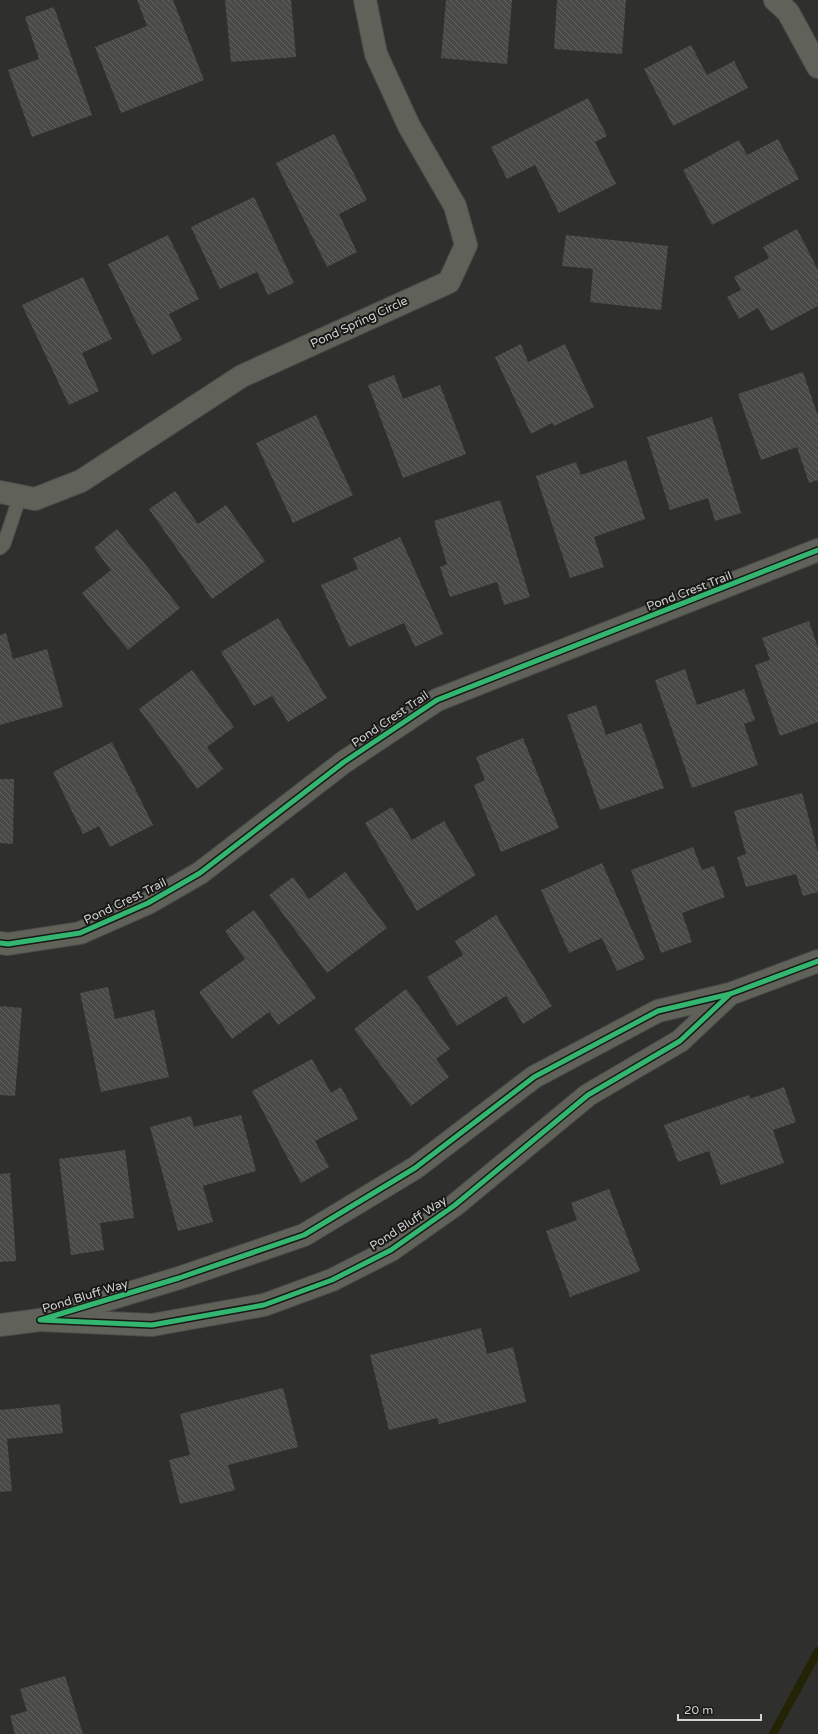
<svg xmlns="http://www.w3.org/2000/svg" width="818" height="1734" font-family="'Varela Round',sans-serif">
<defs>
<pattern id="building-back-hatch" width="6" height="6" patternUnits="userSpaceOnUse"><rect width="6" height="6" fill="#494947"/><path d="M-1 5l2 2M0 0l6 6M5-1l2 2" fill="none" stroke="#626260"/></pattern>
</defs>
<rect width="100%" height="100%" fill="#2f302d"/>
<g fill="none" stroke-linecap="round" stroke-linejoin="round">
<path stroke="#232406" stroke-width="8" d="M 773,1734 L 818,1651"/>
</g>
<g fill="url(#building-back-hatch)">
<path d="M 137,0 L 173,0 L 204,80 L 121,113 L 95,47 L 147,26 Z"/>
<path d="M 225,0 L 291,0 L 296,57 L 231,62 Z"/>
<path d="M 446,0 L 512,0 L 507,64 L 441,58 Z"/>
<path d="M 557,0 L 626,0 L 622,54 L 554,49 Z"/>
<path d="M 54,7 L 92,115 L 32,137 L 8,70 L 39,59 L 25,17 Z"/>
<path d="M 691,45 L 707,75 L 734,61 L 748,88 L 673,126 L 644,69 Z"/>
<path d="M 588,98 L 607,136 L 595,142 L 616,184 L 559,213 L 535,165 L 507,179 L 491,147 Z"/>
<path d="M 334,134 L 367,200 L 339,214 L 357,252 L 327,267 L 276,163 Z"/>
<path d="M 778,139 L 799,179 L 712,225 L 683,170 L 739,140 L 747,155 Z"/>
<path d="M 254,197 L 294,283 L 268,295 L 257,272 L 220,289 L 191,227 Z"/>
<path d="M 797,229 L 818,270 L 818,306 L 771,331 L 758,308 L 739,319 L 727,297 L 741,290 L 734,277 L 769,258 L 763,247 Z"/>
<path d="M 168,235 L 199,299 L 169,314 L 182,340 L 152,355 L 108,264 Z"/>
<path d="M 566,235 L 668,246 L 661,310 L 590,302 L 593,269 L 562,266 Z"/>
<path d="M 83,277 L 112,339 L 82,353 L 99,391 L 69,405 L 22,305 Z"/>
<path d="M 521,344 L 528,362 L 565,344 L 594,407 L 554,426 L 552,423 L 531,434 L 495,357 Z"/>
<path d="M 803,372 L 818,416 L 818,480 L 809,483 L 797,447 L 761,460 L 738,394 Z"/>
<path d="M 394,375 L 403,399 L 440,385 L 466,454 L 403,478 L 368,385 Z"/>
<path d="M 316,415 L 353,495 L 293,523 L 256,443 Z"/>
<path d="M 712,417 L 741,513 L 715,521 L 708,498 L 670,510 L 647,437 Z"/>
<path d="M 626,460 L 645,519 L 594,537 L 604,567 L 570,578 L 536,476 L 576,462 L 581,475 Z"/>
<path d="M 175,491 L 198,524 L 226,505 L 265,561 L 212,599 L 149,509 Z"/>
<path d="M 500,500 L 530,597 L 504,605 L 497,582 L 450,597 L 440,567 L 447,564 L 434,521 Z"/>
<path d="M 117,529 L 180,608 L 128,650 L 82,593 L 111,570 L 94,548 Z"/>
<path d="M 400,537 L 443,634 L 415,647 L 404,623 L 349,647 L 321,585 L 358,569 L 353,558 Z"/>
<path d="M 278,618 L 327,698 L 288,722 L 272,696 L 254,706 L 221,652 Z"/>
<path d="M 809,621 L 818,648 L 818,722 L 780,736 L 755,665 L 770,660 L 762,638 Z"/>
<path d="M 6,633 L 13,659 L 47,649 L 63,707 L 0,725 L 0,635 Z"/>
<path d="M 685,669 L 697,705 L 744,689 L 755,720 L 744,724 L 758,765 L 692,788 L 655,680 Z"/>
<path d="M 192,670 L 234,727 L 207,747 L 223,769 L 197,789 L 139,709 Z"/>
<path d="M 596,705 L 606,735 L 641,723 L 664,788 L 600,810 L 567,715 Z"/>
<path d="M 523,738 L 559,828 L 501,852 L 474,785 L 485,780 L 476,757 Z"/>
<path d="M 112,742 L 153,825 L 110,847 L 99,826 L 83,834 L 53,772 Z"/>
<path d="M 0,779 L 14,779 L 13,844 L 0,843 Z"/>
<path d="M 802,793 L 818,852 L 818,892 L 803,896 L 796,874 L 746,887 L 737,857 L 746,854 L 734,811 Z"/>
<path d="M 392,807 L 412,840 L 444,821 L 476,875 L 417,911 L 365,823 Z"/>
<path d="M 693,847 L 702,870 L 714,866 L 725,897 L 682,913 L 692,942 L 661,953 L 631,870 Z"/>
<path d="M 602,863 L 645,959 L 617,971 L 602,938 L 569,953 L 541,890 Z"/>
<path d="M 345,872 L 387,928 L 327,973 L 269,895 L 293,877 L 309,899 Z"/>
<path d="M 254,910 L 316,998 L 278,1025 L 269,1012 L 232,1039 L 199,992 L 245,959 L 225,931 Z"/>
<path d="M 496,915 L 552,1006 L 523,1024 L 506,996 L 457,1026 L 427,977 L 463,955 L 455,941 Z"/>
<path d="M 108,987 L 115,1019 L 154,1010 L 169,1077 L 101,1092 L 80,993 Z"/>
<path d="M 406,989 L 450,1049 L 436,1059 L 449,1077 L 411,1106 L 354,1029 Z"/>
<path d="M 0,1006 L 22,1008 L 15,1096 L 0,1095 Z"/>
<path d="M 312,1059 L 331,1093 L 341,1087 L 358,1119 L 315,1141 L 329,1167 L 301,1183 L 252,1091 Z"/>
<path d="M 784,1087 L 796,1122 L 773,1130 L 784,1163 L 721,1185 L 709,1151 L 678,1162 L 664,1125 L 749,1095 L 750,1099 Z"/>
<path d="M 241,1115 L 256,1171 L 203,1186 L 213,1222 L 178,1231 L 150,1127 L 191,1116 L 194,1127 Z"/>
<path d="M 125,1150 L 134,1218 L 100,1223 L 104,1250 L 71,1255 L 59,1159 Z"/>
<path d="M 10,1173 L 16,1261 L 0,1262 L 0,1174 Z"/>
<path d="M 609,1189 L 640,1271 L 570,1297 L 546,1231 L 577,1220 L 571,1203 Z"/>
<path d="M 481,1328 L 487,1354 L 513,1347 L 526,1402 L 439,1424 L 437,1418 L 389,1430 L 370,1355 Z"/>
<path d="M 283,1388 L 298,1447 L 228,1465 L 235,1490 L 180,1504 L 169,1460 L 190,1455 L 180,1414 Z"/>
<path d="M 60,1404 L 63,1433 L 7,1439 L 12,1491 L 0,1492 L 0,1410 Z"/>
<path d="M 65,1676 L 83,1734 L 15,1734 L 10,1716 L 27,1711 L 20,1689 Z"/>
</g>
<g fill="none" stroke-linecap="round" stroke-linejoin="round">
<g stroke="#4c4c4b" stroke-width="15">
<path id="lane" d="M 0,548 L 4,544 L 20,496"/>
</g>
<g stroke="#4c4c4b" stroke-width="24">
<g id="street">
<path d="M 775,0 L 788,12 L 818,67"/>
<path d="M 0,492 L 35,499 L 81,481 L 242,376 L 449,282 L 466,245 L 455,206 L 409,126 L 376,54 L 365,0"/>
<path d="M 0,943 L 8,944 L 80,933 L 148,903 L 200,873 L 344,762 L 437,700 L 818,550"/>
<path d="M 730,994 L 680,1041 L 588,1095 L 455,1205 L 391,1250 L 332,1280 L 264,1305 L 152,1325 L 40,1320 L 179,1278 L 304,1235 L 415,1168 L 534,1077 L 658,1011 L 730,994 L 818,961"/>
<path d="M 0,1325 L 40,1320"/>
</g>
</g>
<use href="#lane" stroke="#606159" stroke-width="13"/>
<use href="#street" stroke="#606159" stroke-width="22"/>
<g stroke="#181917" stroke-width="8">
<g id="cycleway">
<path d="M 0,943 L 8,944 L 80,933 L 148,903 L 200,873 L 344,762 L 437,700 L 818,550"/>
<path d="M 730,994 L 680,1041 L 588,1095 L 455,1205 L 391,1250 L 332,1280 L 264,1305 L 152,1325 L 40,1320 L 179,1278 L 304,1235 L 415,1168 L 534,1077 L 658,1011 L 730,994 L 818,961"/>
</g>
</g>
<use href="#cycleway" stroke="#33b770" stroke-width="5"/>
</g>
<g text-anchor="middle" stroke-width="4" stroke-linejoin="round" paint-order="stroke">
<g font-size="12" fill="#d2d2d0" stroke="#181917">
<text transform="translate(359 322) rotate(-25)" y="4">Pond Spring Circle</text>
<text transform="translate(689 591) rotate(-21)" y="4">Pond Crest Trail</text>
<text transform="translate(390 719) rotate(-34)" y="4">Pond Crest Trail</text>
<text transform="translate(125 901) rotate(-26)" y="4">Pond Crest Trail</text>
<text transform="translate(408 1223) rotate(-33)" y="4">Pond Bluff Way</text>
<text transform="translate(85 1296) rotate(-17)" y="4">Pond Bluff Way</text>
</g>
</g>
<path d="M678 1714v6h83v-6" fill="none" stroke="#d2d2d0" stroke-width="2"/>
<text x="684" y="1714" font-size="12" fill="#d2d2d0" stroke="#181917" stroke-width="3" paint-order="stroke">20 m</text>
</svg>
